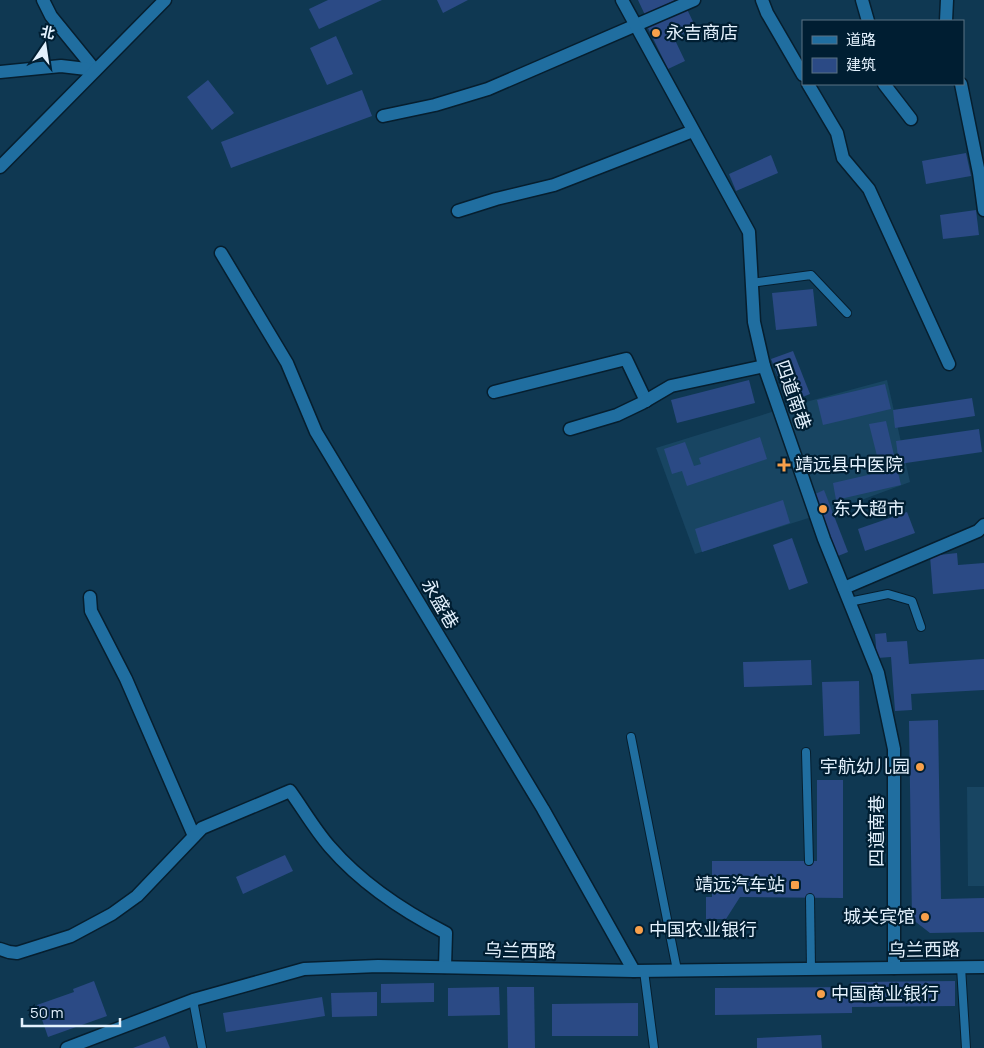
<svg xmlns="http://www.w3.org/2000/svg" width="984" height="1048" font-family="Manrope,'Noto Sans SC',sans-serif">
<rect width="100%" height="100%" fill="#0f3852"/>
<g fill="#184562">
<path d="M 887,380 L 910,482 L 837,509 L 695,554 L 656,448 L 791,406 Z"/>
<path d="M 967,787 L 984,787 L 984,886 L 968,886 Z"/>
</g>
<g fill="#2b4a85">
<path d="M 328,0 L 382,0 L 319,29 L 309,9 Z"/>
<path d="M 437,0 L 468,0 L 443,13 Z"/>
<path d="M 638,0 L 675,0 L 645,15 Z"/>
<path d="M 686,7 L 696,28 L 674,38 L 685,61 L 668,69 L 647,26 Z"/>
<path d="M 336,36 L 353,74 L 327,85 L 310,48 Z"/>
<path d="M 208,80 L 234,113 L 212,130 L 187,97 Z"/>
<path d="M 362,90 L 372,116 L 231,168 L 221,142 Z"/>
<path d="M 966,153 L 971,176 L 926,184 L 922,161 Z"/>
<path d="M 771,155 L 778,173 L 736,191 L 729,174 Z"/>
<path d="M 976,210 L 979,235 L 943,239 L 940,215 Z"/>
<path d="M 813,289 L 817,326 L 776,330 L 772,293 Z"/>
<path d="M 793,351 L 810,394 L 788,403 L 771,359 Z"/>
<path d="M 749,380 L 755,403 L 677,423 L 671,400 Z"/>
<path d="M 885,384 L 891,409 L 823,425 L 817,400 Z"/>
<path d="M 972,398 L 975,416 L 895,428 L 893,410 Z"/>
<path d="M 886,421 L 901,485 L 836,500 L 833,483 L 881,472 L 869,424 Z"/>
<path d="M 979,429 L 982,452 L 899,464 L 896,441 Z"/>
<path d="M 760,437 L 767,459 L 687,486 L 682,471 L 672,474 L 664,449 L 685,442 L 694,466 L 701,464 L 699,458 Z"/>
<path d="M 824,490 L 848,552 L 838,556 L 813,495 Z"/>
<path d="M 783,500 L 790,523 L 702,552 L 695,529 Z"/>
<path d="M 907,512 L 915,533 L 865,551 L 858,529 Z"/>
<path d="M 792,538 L 808,583 L 789,590 L 773,545 Z"/>
<path d="M 957,553 L 958,565 L 984,563 L 984,589 L 933,594 L 930,556 Z"/>
<path d="M 886,633 L 887,642 L 907,641 L 909,664 L 984,659 L 984,690 L 911,694 L 912,710 L 895,711 L 891,657 L 877,658 L 875,634 Z"/>
<path d="M 811,660 L 812,685 L 744,687 L 743,662 Z"/>
<path d="M 859,681 L 860,734 L 824,736 L 822,682 Z"/>
<path d="M 938,720 L 941,899 L 984,898 L 984,932 L 930,933 L 912,919 L 909,721 Z"/>
<path d="M 817,780 L 843,780 L 843,898 L 740,897 L 726,919 L 706,919 L 706,897 L 712,897 L 712,861 L 817,861 Z"/>
<path d="M 285,855 L 293,871 L 243,894 L 236,877 Z"/>
<path d="M 94,981 L 107,1016 L 48,1037 L 37,1005 L 74,992 L 73,989 Z"/>
<path d="M 955,981 L 955,1006 L 852,1007 L 852,1013 L 715,1015 L 715,988 L 852,987 L 851,982 Z"/>
<path d="M 434,983 L 434,1002 L 381,1003 L 381,984 Z"/>
<path d="M 499,987 L 500,1015 L 448,1016 L 448,988 Z"/>
<path d="M 507,987 L 534,987 L 535,1048 L 508,1048 Z"/>
<path d="M 377,992 L 377,1016 L 332,1017 L 331,993 Z"/>
<path d="M 322,997 L 325,1016 L 226,1032 L 223,1013 Z"/>
<path d="M 638,1003 L 638,1036 L 552,1036 L 552,1004 Z"/>
<path d="M 821,1035 L 822,1048 L 757,1048 L 757,1038 Z"/>
<path d="M 165,1036 L 170,1048 L 133,1048 Z"/>
</g>
<g fill="none" stroke-linecap="round" stroke-linejoin="round">
<g stroke="#061e2e" stroke-width="10">
<g id="service">
<path d="M 751,283 L 811,275 L 847,313"/>
<path d="M 849,602 L 888,594 L 912,601 L 921,627"/>
<path d="M 631,737 L 677,970"/>
<path d="M 806,752 L 809,861"/>
<path d="M 810,898 L 811,969"/>
<path d="M 961,967 L 966,1048"/>
<path d="M 644,971 L 654,1048"/>
<path d="M 193,1000 L 202,1048"/>
</g>
</g>
<g stroke="#061e2e" stroke-width="15">
<g id="minor">
<path d="M 43,0 L 51,16 L 95,70"/>
<path d="M 762,0 L 767,13 L 803,75"/>
<path d="M 862,0 L 868,21"/>
<path d="M 946,21 L 947,0"/>
<path d="M 0,72 L 61,66 L 95,70"/>
<path d="M 808,84 L 837,133 L 843,158 L 869,189 L 949,364"/>
<path d="M 884,84 L 911,119"/>
<path d="M 961,84 L 979,173 L 984,210"/>
<path d="M 383,116 L 435,105 L 488,89 L 694,0"/>
<path d="M 458,211 L 496,199 L 554,185 L 693,131"/>
<path d="M 221,253 L 287,363 L 316,432 L 543,809 L 634,971"/>
<path d="M 494,392 L 626,359 L 646,401"/>
<path d="M 570,429 L 617,415 L 642,403 L 671,386 L 764,366"/>
<path d="M 844,588 L 978,531 L 984,525"/>
<path d="M 90,597 L 91,611 L 126,679 L 194,836"/>
<path d="M 0,949 L 9,952 L 17,953 L 71,936 L 112,914 L 137,896 L 202,828 L 290,791 C 303,809 315,830 330,847 C 362,884 403,911 446,933 L 445,967"/>
</g>
</g>
<g stroke="#061e2e" stroke-width="15">
<path id="tertiary" d="M 622,0 L 749,232 L 754,322 L 764,366 L 824,539 L 878,673 L 894,749 L 894,968"/>
</g>
<g stroke="#061e2e" stroke-width="15">
<g id="secondary">
<path d="M 0,167 L 165,0"/>
<path d="M 67,1048 L 193,1000 L 304,969 L 378,966 L 634,971 L 984,967"/>
</g>
</g>
<use href="#service" stroke="#206ea0" stroke-width="8"/>
<use href="#minor" stroke="#206ea0" stroke-width="12"/>
<use href="#tertiary" stroke="#206ea0" stroke-width="12"/>
<use href="#secondary" stroke="#206ea0" stroke-width="12"/>
</g>
<g fill="#f8a04b" stroke="#001e32" stroke-width="2">
<circle cx="656" cy="33" r="5"/>
<path d="M781.5 457.5h5v5h5v5h-5v5h-5v-5h-5v-5h5z"/>
<circle cx="823" cy="509" r="5"/>
<circle cx="920" cy="767" r="5"/>
<rect x="790" y="880" width="10" height="10" rx="2.5"/>
<circle cx="925" cy="917" r="5"/>
<circle cx="639" cy="930" r="5"/>
<circle cx="821" cy="994" r="5"/>
</g>
<g text-anchor="middle" stroke-width="4.5" stroke-linejoin="round" paint-order="stroke">
<g font-size="18" fill="#e3f1fd" stroke="#001e32" text-anchor="start">
<text x="666" y="39">永吉商店</text>
<text x="795" y="471">靖远县中医院</text>
<text x="833" y="515">东大超市</text>
<text x="910" y="773" text-anchor="end">宇航幼儿园</text>
<text x="785" y="891" text-anchor="end">靖远汽车站</text>
<text x="915" y="923" text-anchor="end">城关宾馆</text>
<text x="649" y="936">中国农业银行</text>
<text x="831" y="1000">中国商业银行</text>
</g>
<g font-size="18" fill="#e3f1fd" stroke="#001e32">
<text transform="translate(793 395) rotate(71)" y="6">四道南巷</text>
<text transform="translate(440 604) rotate(60)" y="6">永盛巷</text>
<text transform="translate(877 831) rotate(-90)" y="6">四道南巷</text>
<text transform="translate(924 950) rotate(-1)" y="6">乌兰西路</text>
<text transform="translate(520 951) rotate(1)" y="6">乌兰西路</text>
</g>
</g>
<rect x="802" y="20" width="162" height="65" fill="#001e32" stroke="#5b7283"/>
<rect x="812" y="36" width="25" height="8" fill="#206ea0" stroke="#5b7283"/>
<text x="846" y="45" font-size="15" fill="#e3f1fd">道路</text>
<rect x="812" y="58" width="25" height="15" fill="#2b4a85" stroke="#5b7283"/>
<text x="846" y="70" font-size="15" fill="#e3f1fd">建筑</text>
<g transform="translate(45 45) rotate(13)" stroke="#001e32" stroke-width="4" paint-order="stroke">
<path d="M0-4L9 19L0 12L-9 19Z" fill="#e3f1fd"/>
<text y="-8" font-size="14" font-weight="bold" text-anchor="middle" fill="#e3f1fd">北</text>
</g>
<path d="M22 1018v8h98v-8" fill="none" stroke="#e3f1fd" stroke-width="2.5"/>
<text x="30" y="1018" font-size="15" fill="#e3f1fd" stroke="#001e32" stroke-width="4" paint-order="stroke">50 m</text>
</svg>
